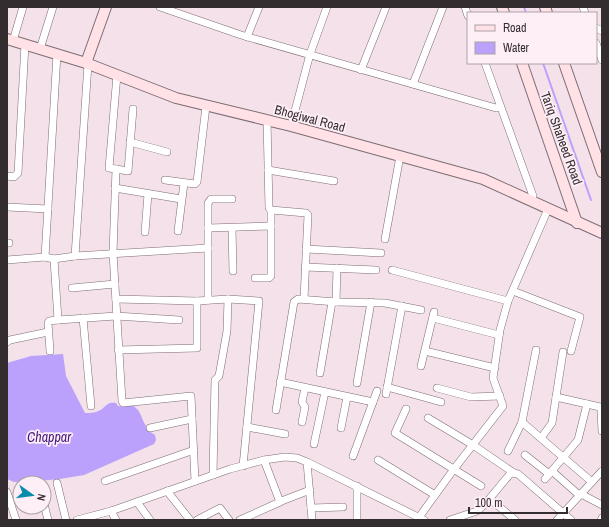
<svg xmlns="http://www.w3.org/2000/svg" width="609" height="527" font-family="'Archivo Narrow',sans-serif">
<rect width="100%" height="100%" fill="#f4e1ea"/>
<path fill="#bba1fc" d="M 63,354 L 66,376 L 85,413 C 90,413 97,413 102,409 C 107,405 108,402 116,403 L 118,406 L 123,407 L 125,403 C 143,407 139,417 148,429 C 149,431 153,434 155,435 L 156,440 L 154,444 L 84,475 L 60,479 L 26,482 L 14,482 L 7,479 L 7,363 L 31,356 Z"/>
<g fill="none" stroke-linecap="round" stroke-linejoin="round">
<g stroke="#bba1fc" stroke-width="2">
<path d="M 524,7 L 526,13"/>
<path d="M 543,63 L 591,200"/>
</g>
<g stroke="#7d6d75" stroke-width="8">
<g id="street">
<path d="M 160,7 L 241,35 L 496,108 L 500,107"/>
<path d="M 465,7 L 468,16"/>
<path d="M 583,7 L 585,13"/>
<path d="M 596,28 L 602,31"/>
<path d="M 247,37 L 259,7"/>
<path d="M 13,41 L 23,7"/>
<path d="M 596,43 L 602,60"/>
<path d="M 40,49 L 53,7"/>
<path d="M 485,63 L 533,196 L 531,201"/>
<path d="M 361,70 L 386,7"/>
<path d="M 117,75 L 109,168 L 116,169 L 113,253 L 122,401 L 123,403 L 191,396 L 195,481"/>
<path d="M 413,84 L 443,7"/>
<path d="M 267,120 L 269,208 L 271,210 L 306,213 L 308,215 L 304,299"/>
<path d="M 291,126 L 310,54 L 327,7"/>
<path d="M 130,142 L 167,152"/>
<path d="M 116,169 L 128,171 L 133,109"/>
<path d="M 268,170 L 334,181"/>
<path d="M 7,176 L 14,177 L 18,173 L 25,44"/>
<path d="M 165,180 L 195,184 L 197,182 L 206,106"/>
<path d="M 115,188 L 181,199"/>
<path d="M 7,207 L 48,209"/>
<path d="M 208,228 L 271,226"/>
<path d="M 232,228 L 233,271"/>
<path d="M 178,231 L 184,183"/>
<path d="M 145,232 L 148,194"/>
<path d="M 385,239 L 400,156"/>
<path d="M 7,243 L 9,243"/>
<path d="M 306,249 L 381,253"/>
<path d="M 75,256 L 88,64"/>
<path d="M 45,257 L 57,54"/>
<path d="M 54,259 L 58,320 L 116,316 L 179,320"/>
<path d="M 7,260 L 45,257 L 54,259 L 75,256 L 208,248"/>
<path d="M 305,267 L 376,270"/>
<path d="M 392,270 L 508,301"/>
<path d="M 255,278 L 269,278 L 271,276 L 271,210"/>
<path d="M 72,288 L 115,284"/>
<path d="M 513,291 L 580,317 L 571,351"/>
<path d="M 116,299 L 197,301 L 228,299 L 259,301 L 243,466"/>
<path d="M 208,300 L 208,203 L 211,199 L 232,199"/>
<path d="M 336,302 L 385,303 L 421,310"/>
<path d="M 83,318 L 91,406"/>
<path d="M 433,318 L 499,335"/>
<path d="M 7,342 L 10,340 L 48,332"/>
<path d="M 118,350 L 197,348 L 197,301"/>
<path d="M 50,351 L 48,323 L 49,321 L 58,320"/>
<path d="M 425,351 L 495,368"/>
<path d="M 421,366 L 434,312"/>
<path d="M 320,373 L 332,302"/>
<path d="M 280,382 L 373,402"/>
<path d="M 357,383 L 371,302"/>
<path d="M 387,387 L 441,402"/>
<path d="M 437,388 L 471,397 L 500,396"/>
<path d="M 386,394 L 402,306"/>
<path d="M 556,397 L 563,352"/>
<path d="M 406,409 L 395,433 L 481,486"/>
<path d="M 276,410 L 294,302 L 298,299 L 336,302 L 337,268"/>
<path d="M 601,411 L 602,431"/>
<path d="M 428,418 L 473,445 L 514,473"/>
<path d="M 302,422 L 305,407 L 302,402 L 305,388"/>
<path d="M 522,422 L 592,482"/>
<path d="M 247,427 L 285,434"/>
<path d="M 150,428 L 192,419"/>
<path d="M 341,428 L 347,397"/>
<path d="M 541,438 L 552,423 L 556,397 L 600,407 L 602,411"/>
<path d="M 314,444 L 325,392"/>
<path d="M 508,451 L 522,422 L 536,350"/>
<path d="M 525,455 L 549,474"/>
<path d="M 353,456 L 377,391"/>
<path d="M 378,460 L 435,495"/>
<path d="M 307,462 L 312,520"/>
<path d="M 552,471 L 579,495"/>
<path d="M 213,475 L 215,380 L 219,376 L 227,331 L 228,299"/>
<path d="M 545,479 L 578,440 L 587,404"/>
<path d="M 105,481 L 194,450"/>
<path d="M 39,482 L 39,483"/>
<path d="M 57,483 L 66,520"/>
<path d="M 167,491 L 190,520"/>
<path d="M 7,492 L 16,520"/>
<path d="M 581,494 L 602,505"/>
<path d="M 490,499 L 515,520"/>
<path d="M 137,502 L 150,520"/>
<path d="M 279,502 L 310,490"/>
<path d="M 44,504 L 48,520"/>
<path d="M 311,508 L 343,507"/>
<path d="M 111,511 L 116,520"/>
<path d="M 77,520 L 111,511 L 230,469 L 264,460 L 285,457 L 297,458 L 307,462 L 424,520"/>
<path d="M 197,520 L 220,508 L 229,520"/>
<path d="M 240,520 L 280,502 L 264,460"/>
<path d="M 357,520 L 357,486"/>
<path d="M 417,520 L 454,469 L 503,406 L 493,378 L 500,330 L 508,301 L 548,209"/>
<path d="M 450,520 L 477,511 L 485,504 L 510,474 L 513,473 L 518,474 L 571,520"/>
<path d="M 557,520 L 602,471"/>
<path d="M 601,520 L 602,518"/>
</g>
</g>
<g stroke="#7d6d75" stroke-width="12">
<g id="secondary">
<path d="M 502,7 L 504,13"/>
<path d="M 545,7 L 547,13"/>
<path d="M 7,39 L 86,63 L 176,98 L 291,126 L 483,179 L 602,233"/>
<path d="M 86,63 L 106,7"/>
<path d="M 522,63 L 577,223"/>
<path d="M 564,63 L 602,172"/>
</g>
</g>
<use href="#street" stroke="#fff" stroke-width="7"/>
<use href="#secondary" stroke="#ffe1e6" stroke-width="10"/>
</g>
<g text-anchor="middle" stroke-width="3.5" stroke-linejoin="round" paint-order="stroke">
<g font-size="13" fill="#342d30" stroke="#feeff7">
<text transform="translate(310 118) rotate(15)" y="5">Bhogiwal Road</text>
<text transform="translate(562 138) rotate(70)" y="5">Tariq Shaheed Road</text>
</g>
<g font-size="14" font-style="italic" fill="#43157e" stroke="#feeff7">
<text x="49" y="442">Chappar</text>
</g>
</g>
<rect width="609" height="527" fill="none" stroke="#342d30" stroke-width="16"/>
<rect x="467" y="12" width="130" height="52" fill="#feeff7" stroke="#ada1a7"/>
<rect x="475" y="25" width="20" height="6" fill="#ffe1e6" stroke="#ada1a7"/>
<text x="503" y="32" font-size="12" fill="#342d30">Road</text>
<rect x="475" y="42" width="20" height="12" fill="#bba1fc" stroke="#ada1a7"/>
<text x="503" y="52" font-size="12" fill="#342d30">Water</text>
<g transform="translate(32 495) rotate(104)"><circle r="19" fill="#feeff7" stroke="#ada1a7"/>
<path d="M0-3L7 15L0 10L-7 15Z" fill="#098bac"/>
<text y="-6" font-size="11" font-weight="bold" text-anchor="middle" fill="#342d30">N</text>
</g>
<path d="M469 507v6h98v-6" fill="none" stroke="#342d30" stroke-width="2"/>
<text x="475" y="507" font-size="12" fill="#342d30" stroke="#feeff7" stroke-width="3" paint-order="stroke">100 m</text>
</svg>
